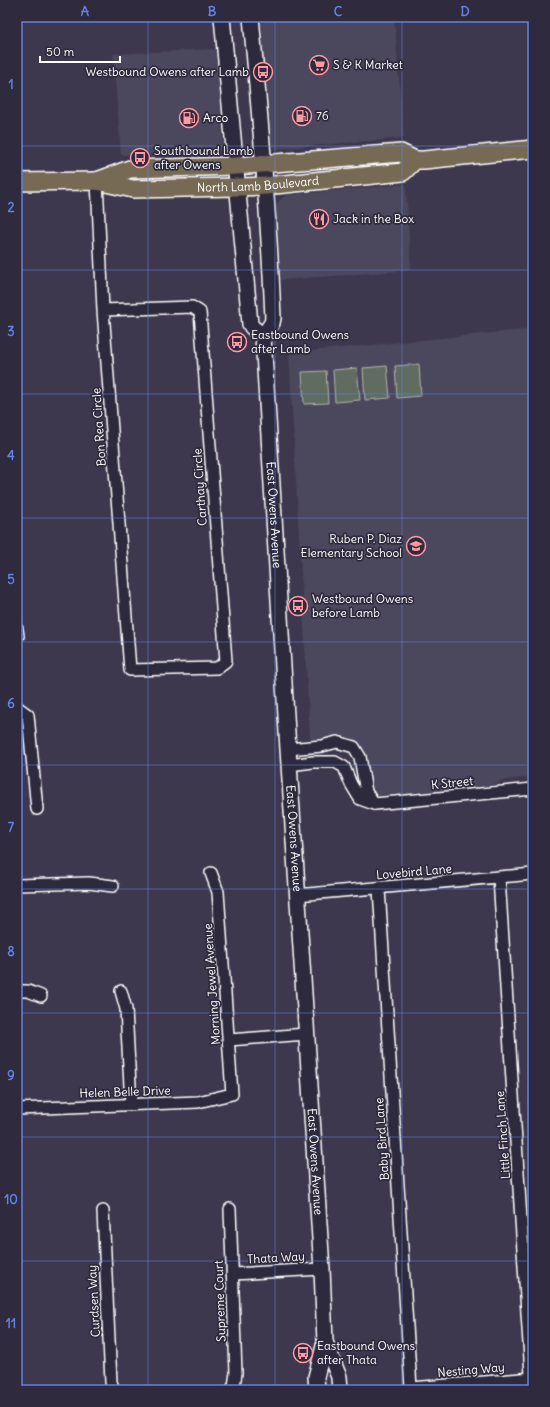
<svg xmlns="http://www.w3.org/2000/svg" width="550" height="1407" font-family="Delius,sans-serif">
<rect width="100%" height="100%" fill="#3e384e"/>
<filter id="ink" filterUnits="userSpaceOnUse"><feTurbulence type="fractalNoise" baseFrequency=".025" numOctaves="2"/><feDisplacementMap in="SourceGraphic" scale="8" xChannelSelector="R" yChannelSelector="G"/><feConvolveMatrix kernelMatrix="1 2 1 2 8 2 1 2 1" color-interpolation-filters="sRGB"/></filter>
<g filter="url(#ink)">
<g fill="#4c465d">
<path d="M 259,17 L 394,17 L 404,138 L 275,149 L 270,144 Z"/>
<path d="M 216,49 L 223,146 L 218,152 L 212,154 L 121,155 L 113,54 Z"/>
<path d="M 406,184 L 411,270 L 280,280 L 276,206 L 279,201 L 286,195 Z"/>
<path d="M 533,329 L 533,777 L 504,780 L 490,786 L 377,796 L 368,794 L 365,752 L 351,742 L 310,739 L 289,353 Z"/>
</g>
<g fill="#606c61" stroke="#b0b6b0">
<path d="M 419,364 L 421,396 L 397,398 L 395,366 Z"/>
<path d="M 387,366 L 390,398 L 365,400 L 363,368 Z"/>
<path d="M 357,368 L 360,400 L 335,402 L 333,370 Z"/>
<path d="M 326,371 L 328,403 L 304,404 L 302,372 Z"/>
</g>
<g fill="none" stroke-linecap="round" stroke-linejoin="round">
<g stroke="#fff" stroke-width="14">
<g id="minor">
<path d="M 97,181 L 103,310 L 130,670 L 217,668 L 226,661 L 200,312 L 192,307 L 103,310"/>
<path d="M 17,629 L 18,636"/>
<path d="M 17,707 L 28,715 L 37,809"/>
<path d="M 288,749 L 322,746 L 337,742 L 354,747 L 360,757 L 366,792 L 374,804"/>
<path d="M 289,765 L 313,762 L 335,762 L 344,767 L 351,784 L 360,799 L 374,804 L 533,789"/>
<path d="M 499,878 L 532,1390"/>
<path d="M 17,885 L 89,883 L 113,886"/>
<path d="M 379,889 L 411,1388 L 533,1378"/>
<path d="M 297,895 L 533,874"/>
<path d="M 17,991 L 28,991 L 41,996"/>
<path d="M 121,991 L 126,1009 L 131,1105"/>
<path d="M 229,1040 L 306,1034"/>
<path d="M 17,1109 L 198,1102 L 232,1094 L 218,892 L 211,873"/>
<path d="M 230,1209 L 236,1373 L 234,1386 L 231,1390"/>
<path d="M 103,1211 L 111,1382 L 114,1390"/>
<path d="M 233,1274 L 322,1269"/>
</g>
</g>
<g stroke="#fff" stroke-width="18">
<g id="secondary">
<path d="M 222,17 L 250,324 L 252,327 L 263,336"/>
<path id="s1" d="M 251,17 C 260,117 269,218 273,318 L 272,323 L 263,336 L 288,749 L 322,1269 L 325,1342 L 316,1377 L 317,1390"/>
<path d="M 325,1342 L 339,1377 L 340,1390"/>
</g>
</g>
<g stroke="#fff" stroke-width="20">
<g id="primary">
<path d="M 97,181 L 130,169 L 236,166 L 401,153 L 415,160 L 424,160 L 533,149"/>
<path id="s2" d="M 17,182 L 97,181 L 133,189 L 238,187 L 265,186 L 403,172 L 415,160"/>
</g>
</g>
<use href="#minor" stroke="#2f2a3d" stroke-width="11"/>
<use href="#secondary" stroke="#2f2a3d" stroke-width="15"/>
<use href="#primary" stroke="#766a55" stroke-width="17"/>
</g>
</g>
<path fill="none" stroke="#6183e4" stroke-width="1" stroke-opacity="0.55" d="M 148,17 L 148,1390M 275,17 L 275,1390M 402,17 L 402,1390M 17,146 L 533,146M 17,270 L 533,270M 17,394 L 533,394M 17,518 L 533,518M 17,642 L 533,642M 17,765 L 533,765M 17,889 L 533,889M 17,1013 L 533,1013M 17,1137 L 533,1137M 17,1261 L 533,1261"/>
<defs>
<g id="supermarket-ring" transform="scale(1)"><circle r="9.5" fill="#2f2a3d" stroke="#ff9aa2" stroke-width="1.5"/><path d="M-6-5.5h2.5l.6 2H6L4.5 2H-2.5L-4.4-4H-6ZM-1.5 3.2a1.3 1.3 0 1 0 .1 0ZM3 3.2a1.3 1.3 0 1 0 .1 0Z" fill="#ff9aa2"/></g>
<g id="bus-ring" transform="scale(1)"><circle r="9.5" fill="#2f2a3d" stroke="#ff9aa2" stroke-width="1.5"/><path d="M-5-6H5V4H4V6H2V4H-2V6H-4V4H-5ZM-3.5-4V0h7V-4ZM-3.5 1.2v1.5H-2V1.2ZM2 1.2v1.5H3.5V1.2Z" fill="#ff9aa2"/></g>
<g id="fuel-ring" transform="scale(1)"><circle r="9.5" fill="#2f2a3d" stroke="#ff9aa2" stroke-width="1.5"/><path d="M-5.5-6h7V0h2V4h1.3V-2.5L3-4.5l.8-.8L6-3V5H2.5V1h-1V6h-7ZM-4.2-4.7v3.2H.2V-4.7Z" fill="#ff9aa2"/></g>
<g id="restaurant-ring" transform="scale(1)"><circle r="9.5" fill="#2f2a3d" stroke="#ff9aa2" stroke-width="1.5"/><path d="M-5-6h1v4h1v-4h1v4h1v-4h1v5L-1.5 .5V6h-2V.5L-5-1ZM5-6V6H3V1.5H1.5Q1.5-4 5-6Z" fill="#ff9aa2"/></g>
<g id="school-ring" transform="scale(1)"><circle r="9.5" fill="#2f2a3d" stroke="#ff9aa2" stroke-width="1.5"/><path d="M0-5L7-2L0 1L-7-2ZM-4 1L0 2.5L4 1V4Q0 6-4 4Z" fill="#ff9aa2"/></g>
</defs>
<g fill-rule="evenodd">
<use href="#supermarket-ring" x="319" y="65"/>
<use href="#bus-ring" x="263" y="72"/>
<use href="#fuel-ring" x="302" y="116"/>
<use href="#fuel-ring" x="189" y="118"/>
<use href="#bus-ring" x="140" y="158"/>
<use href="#restaurant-ring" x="319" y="219"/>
<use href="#bus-ring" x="237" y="342"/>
<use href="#school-ring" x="416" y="546"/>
<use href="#bus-ring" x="298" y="606"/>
<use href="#bus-ring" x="303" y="1353"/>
</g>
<g text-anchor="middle" stroke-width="3.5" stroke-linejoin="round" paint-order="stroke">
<g font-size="12" fill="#fff" stroke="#2f2a3d" text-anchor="start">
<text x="333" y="69">S &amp; K Market</text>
<text x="249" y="76" text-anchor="end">Westbound Owens after Lamb</text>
<text x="316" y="120">76</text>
<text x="203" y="122">Arco</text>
<text x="154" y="155">Southbound Lamb<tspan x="154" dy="14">after Owens</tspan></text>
<text x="333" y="223">Jack in the Box</text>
<text x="251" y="339">Eastbound Owens<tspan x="251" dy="14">after Lamb</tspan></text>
<text x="402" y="543" text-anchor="end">Ruben P. Diaz<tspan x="402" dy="14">Elementary School</tspan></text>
<text x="312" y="603">Westbound Owens<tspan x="312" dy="14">before Lamb</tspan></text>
<text x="317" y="1350">Eastbound Owens<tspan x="317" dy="14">after Thata</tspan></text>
</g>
<g font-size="12" fill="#fff" stroke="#2f2a3d">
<text dy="4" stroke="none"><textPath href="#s2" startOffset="242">North Lamb Boulevard</textPath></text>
<text transform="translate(99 427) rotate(-94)" y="4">Bon Rea Circle</text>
<text transform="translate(200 487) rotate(-94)" y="4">Carthay Circle</text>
<text dy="4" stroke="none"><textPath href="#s1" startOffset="502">East Owens Avenue</textPath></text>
<text transform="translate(452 783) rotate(-6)" y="4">K Street</text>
<text dy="4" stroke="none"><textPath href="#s1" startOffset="826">East Owens Avenue</textPath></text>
<text transform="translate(414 872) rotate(-5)" y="4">Lovebird Lane</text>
<text transform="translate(212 984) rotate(-94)" y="4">Morning Jewel Avenue</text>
<text transform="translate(125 1092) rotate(-2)" y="4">Helen Belle Drive</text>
<text transform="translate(503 1135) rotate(-94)" y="4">Little Finch Lane</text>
<text transform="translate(382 1139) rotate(-94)" y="4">Baby Bird Lane</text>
<text dy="4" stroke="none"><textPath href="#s1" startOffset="1150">East Owens Avenue</textPath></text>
<text transform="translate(276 1258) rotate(-3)" y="4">Thata Way</text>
<text transform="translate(94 1301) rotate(-93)" y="4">Curdsen Way</text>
<text transform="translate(220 1301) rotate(-92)" y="4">Supreme Court</text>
<text transform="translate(471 1370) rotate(-5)" y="4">Nesting Way</text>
</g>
</g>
<rect width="550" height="1407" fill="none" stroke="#2f2a3d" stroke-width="44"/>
<path d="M40 56v6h80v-6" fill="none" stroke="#ffffff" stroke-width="2"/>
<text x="46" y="56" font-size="12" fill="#ffffff" stroke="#2f2a3d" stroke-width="3" paint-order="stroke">50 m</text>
<rect x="22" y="22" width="506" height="1363" fill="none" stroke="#6183e4" stroke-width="1.5"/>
<g font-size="13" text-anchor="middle" font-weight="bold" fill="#6183e4">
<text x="85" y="16">A</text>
<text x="212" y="16">B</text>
<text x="338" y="16">C</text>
<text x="465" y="16">D</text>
<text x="11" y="89">1</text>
<text x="11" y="212">2</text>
<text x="11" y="336">3</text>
<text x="11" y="460">4</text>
<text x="11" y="584">5</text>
<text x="11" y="708">6</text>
<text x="11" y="832">7</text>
<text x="11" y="956">8</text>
<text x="11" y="1080">9</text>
<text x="11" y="1204">10</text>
<text x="11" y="1328">11</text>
</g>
</svg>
